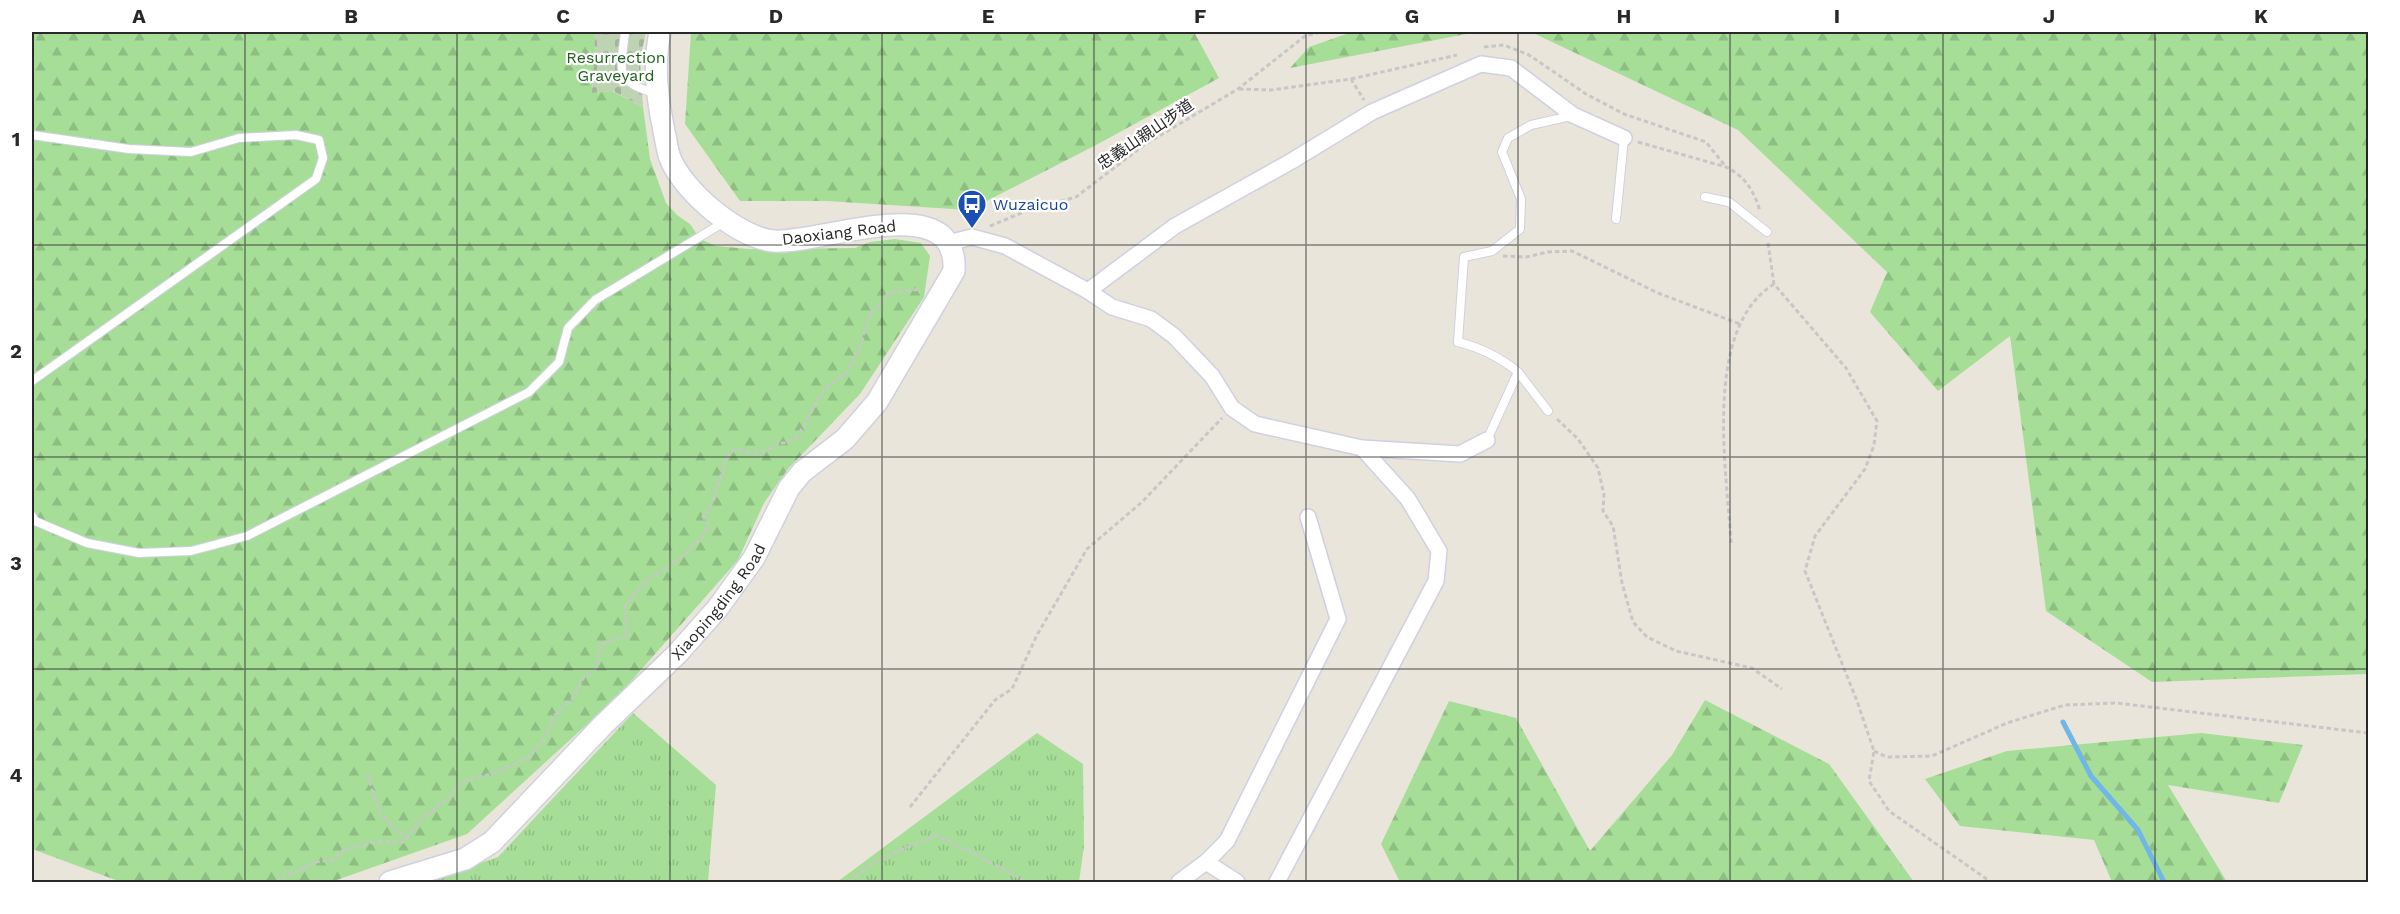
<svg xmlns="http://www.w3.org/2000/svg" width="2400" height="914" font-family="'Work Sans','Noto Sans TC',sans-serif">
<defs>
<pattern id="grass-tufts" width="24" height="20" patternUnits="userSpaceOnUse" patternTransform="scale(1.5)"><rect width="24" height="20" fill="#a6de98"/><path d="M3 7l-1-3M5 7V3M7 7l1-3M15 17l-1-3M17 17v-4M19 17l1-3" fill="none" stroke="#8fbe83"/></pattern>
<pattern id="forest-firs" width="22" height="20" patternUnits="userSpaceOnUse" patternTransform="scale(1.5)"><rect width="22" height="20" fill="#a6de98"/><path d="M5 1l3.5 6h-7zM16 11l3.5 6h-7z" fill="#8fbe83"/></pattern>
<pattern id="cemetery-stones" width="16" height="16" patternUnits="userSpaceOnUse" patternTransform="scale(1.5)"><rect width="16" height="16" fill="#bdd3b2"/><path d="M2 7V4a2 2 0 0 1 4 0v3zM10 15v-3a2 2 0 0 1 4 0v3z" fill="#a2b599"/></pattern>
</defs>
<rect width="100%" height="100%" fill="#eae5da"/>
<g fill="url(#grass-tufts)">
<path d="M 633,713 L 716,785 L 708,882 L 423,882 L 498,857 Z"/>
<path d="M 1037,733 L 1083,764 L 1084,846 L 1079,882 L 837,882 Z"/>
</g>
<g fill="url(#forest-firs)">
<path d="M 32,32 L 595,32 L 592,93 L 612,91 L 643,107 L 650,159 L 666,203 L 677,215 L 690,224 L 700,239 L 716,246 L 749,249 L 855,248 L 870,242 L 895,239 L 921,243 L 930,256 L 924,297 L 860,394 L 788,469 L 764,503 L 738,560 L 618,696 L 467,834 L 331,882 L 121,882 L 32,849 Z"/>
<path d="M 691,32 L 1194,32 L 1219,78 L 1096,145 L 969,210 L 826,201 L 740,201 L 685,124 Z"/>
<path d="M 1352,32 L 1477,32 L 1290,68 L 1309,47 Z"/>
<path d="M 1531,32 L 2368,32 L 2368,674 L 2152,682 L 2046,611 L 2010,336 L 1938,391 L 1870,312 L 1887,272 L 1738,130 Z"/>
<path d="M 1705,700 L 1829,764 L 1914,882 L 1400,882 L 1381,844 L 1449,701 L 1516,718 L 1590,851 L 1672,755 Z"/>
<path d="M 2201,733 L 2303,745 L 2279,803 L 2168,785 L 2227,882 L 2112,882 L 2094,840 L 1960,826 L 1925,779 L 2007,751 Z"/>
</g>
<path fill="url(#cemetery-stones)" d="M 595,32 L 646,32 L 640,60 L 643,107 L 613,91 L 592,93 Z"/>
<g fill="none" stroke-linecap="round" stroke-linejoin="round">
<path stroke="#70b7e8" stroke-width="5" d="M 2063,722 L 2091,776 L 2138,830 L 2164,882"/>
<g stroke="#cfd0e0" stroke-width="10">
<g id="lane">
<path d="M 625,32 C 621,69 613,82 655,93"/>
<path d="M 32,135 L 129,149 L 191,152 L 239,138 L 296,135 L 319,140 L 323,158 L 316,179 L 32,381"/>
<path d="M 1705,197 L 1729,202 L 1767,232"/>
<path d="M 1616,219 L 1624,138"/>
<path d="M 1518,372 C 1500,357 1482,348 1458,342 L 1464,257 L 1492,251 L 1520,229 L 1521,199 L 1502,152 L 1508,138 L 1531,125 L 1571,116"/>
<path d="M 1487,440 L 1518,372 L 1548,411"/>
<path d="M 32,516 L 35,521 L 87,543 L 139,553 L 191,551 L 247,536 L 529,392 L 559,362 L 568,328 L 595,300 L 726,221"/>
</g>
</g>
<g stroke="#cfd0e0" stroke-width="18">
<g id="street">
<path d="M 948,243 L 972,237 L 1005,246 L 1088,291 L 1175,226 L 1290,162 L 1372,112 L 1481,64 L 1511,68 L 1573,115 L 1624,138"/>
<path d="M 1088,291 L 1112,307 L 1151,319 L 1174,336 L 1212,376 L 1232,408 L 1255,424 L 1362,448 L 1408,499 L 1439,551 L 1436,581 L 1277,882"/>
<path d="M 1362,448 L 1460,454 L 1487,440"/>
<path d="M 1179,882 L 1206,862"/>
<path d="M 1237,882 L 1206,862 L 1227,841 L 1338,619 L 1308,517"/>
</g>
</g>
<g stroke="#cfd0e0" stroke-width="24">
<g id="secondary">
<path id="s1" d="M 390,882 L 465,859 L 492,842 L 602,726 L 677,654 L 717,609 L 754,558 L 789,488 L 802,472 L 845,439 L 877,402 L 954,271 C 959,186 819,245 774,241 C 738,238 683,191 670,158 C 667,150 666,140 664,131 C 657,97 653,66 660,32"/>
</g>
</g>
<g stroke="#c7c7c7" stroke-width="3" stroke-dasharray="4.5 3" stroke-linecap="butt">
<path d="M 1484,47 L 1504,45 L 1529,55 L 1586,94 L 1624,114 L 1706,142 L 1726,167"/>
<path d="M 1351,79 L 1457,55"/>
<path d="M 1239,89 L 1271,90 L 1351,79 L 1364,100"/>
<path d="M 1638,142 L 1726,167 C 1745,176 1754,191 1760,211"/>
<path d="M 990,226 L 1031,209 L 1076,197 L 1144,145 L 1238,89 L 1305,36 L 1321,32"/>
<path d="M 1768,243 L 1774,284 L 1846,368 L 1877,421 L 1874,445 L 1865,469 L 1815,536 L 1805,571 L 1857,701 L 1874,751 L 1869,781 L 1889,811 L 1991,882"/>
<path d="M 1503,256 L 1526,257 L 1548,252 L 1572,251 L 1658,293 L 1740,324"/>
<path d="M 1557,419 L 1578,439 L 1598,468 L 1604,495 L 1603,511 L 1613,526 L 1622,583 L 1633,622 L 1647,637 L 1676,651 L 1752,668 L 1782,689"/>
<path d="M 1731,543 C 1727,471 1702,329 1774,284"/>
<path d="M 1874,751 L 1887,757 L 1932,756 L 2007,723 L 2065,705 L 2117,703 L 2368,733"/>
<path d="M 368,774 C 376,807 379,818 407,838"/>
<path d="M 910,807 L 995,700 L 1012,689 L 1037,635 L 1087,549 L 1142,502 L 1222,418"/>
<path d="M 219,882 L 238,882"/>
<path d="M 276,882 L 285,874 L 301,870 L 314,862 L 333,860 L 342,851 L 374,842 L 404,842 L 419,821 L 451,796 L 462,781 L 499,772 L 529,757 L 545,737 L 555,715 L 572,699 L 584,677 L 597,667 L 601,644 L 627,635 L 625,606 C 633,597 641,584 651,578 C 674,564 695,549 709,526 L 703,516 C 719,499 721,461 731,452 C 739,445 745,453 753,453 C 762,453 773,448 779,443 L 786,443 L 798,436 L 824,389 L 846,373 L 860,347 L 871,312 L 883,302 L 888,293 L 921,289"/>
<path d="M 850,882 L 875,861 L 937,835 L 1028,882"/>
</g>
<use href="#lane" stroke="#fff" stroke-width="8"/>
<use href="#street" stroke="#fff" stroke-width="15"/>
<use href="#secondary" stroke="#fff" stroke-width="21"/>
</g>
<path fill="none" stroke="#282828" stroke-width="1.5" stroke-opacity="0.55" d="M 245,32 L 245,882M 457,32 L 457,882M 670,32 L 670,882M 882,32 L 882,882M 1094,32 L 1094,882M 1306,32 L 1306,882M 1518,32 L 1518,882M 1730,32 L 1730,882M 1943,32 L 1943,882M 2155,32 L 2155,882M 32,245 L 2368,245M 32,457 L 2368,457M 32,669 L 2368,669"/>
<defs>
<g id="bus-pin" transform="scale(1.5)"><path d="M0 17L-7.5 6A9.5 9.5 0 1 1 7.5 6Z" fill="#1a4fb4" stroke="#fff"/><path d="M-5-6H5V4H4V6H2V4H-2V6H-4V4H-5ZM-3.5-4V0h7V-4ZM-3.5 1.2v1.5H-2V1.2ZM2 1.2v1.5H3.5V1.2Z" fill="#fff"/></g>
</defs>
<g fill-rule="evenodd">
<use href="#bus-pin" x="972" y="204"/>
</g>
<g text-anchor="middle" stroke-width="4.5" stroke-linejoin="round" paint-order="stroke">
<g font-size="16" fill="#20601c" stroke="#fff">
<text x="616" y="63">Resurrection<tspan x="616" dy="18">Graveyard</tspan></text>
</g>
<g font-size="16" fill="#282828" stroke="#fff">
<text transform="translate(1145 134) rotate(-34)" y="6">忠義山親山步道</text>
<text transform="translate(839 232) rotate(-7)" y="6">Daoxiang Road</text>
<text dy="6" stroke="none"><textPath href="#s1" startOffset="441">Xiaopingding Road</textPath></text>
</g>
<g font-size="16" fill="#164399" stroke="#fff" text-anchor="start">
<text x="993" y="210">Wuzaicuo</text>
</g>
</g>
<rect width="2400" height="914" fill="none" stroke="#ffffff" stroke-width="66"/>
<rect x="33" y="33" width="2334" height="848" fill="none" stroke="#282828" stroke-width="2"/>
<g font-size="20" text-anchor="middle" font-weight="bold" fill="#282828">
<text x="139" y="23">A</text>
<text x="351" y="23">B</text>
<text x="563" y="23">C</text>
<text x="776" y="23">D</text>
<text x="988" y="23">E</text>
<text x="1200" y="23">F</text>
<text x="1412" y="23">G</text>
<text x="1624" y="23">H</text>
<text x="1837" y="23">I</text>
<text x="2049" y="23">J</text>
<text x="2261" y="23">K</text>
<text x="16" y="146">1</text>
<text x="16" y="358">2</text>
<text x="16" y="570">3</text>
<text x="16" y="782">4</text>
</g>
</svg>
